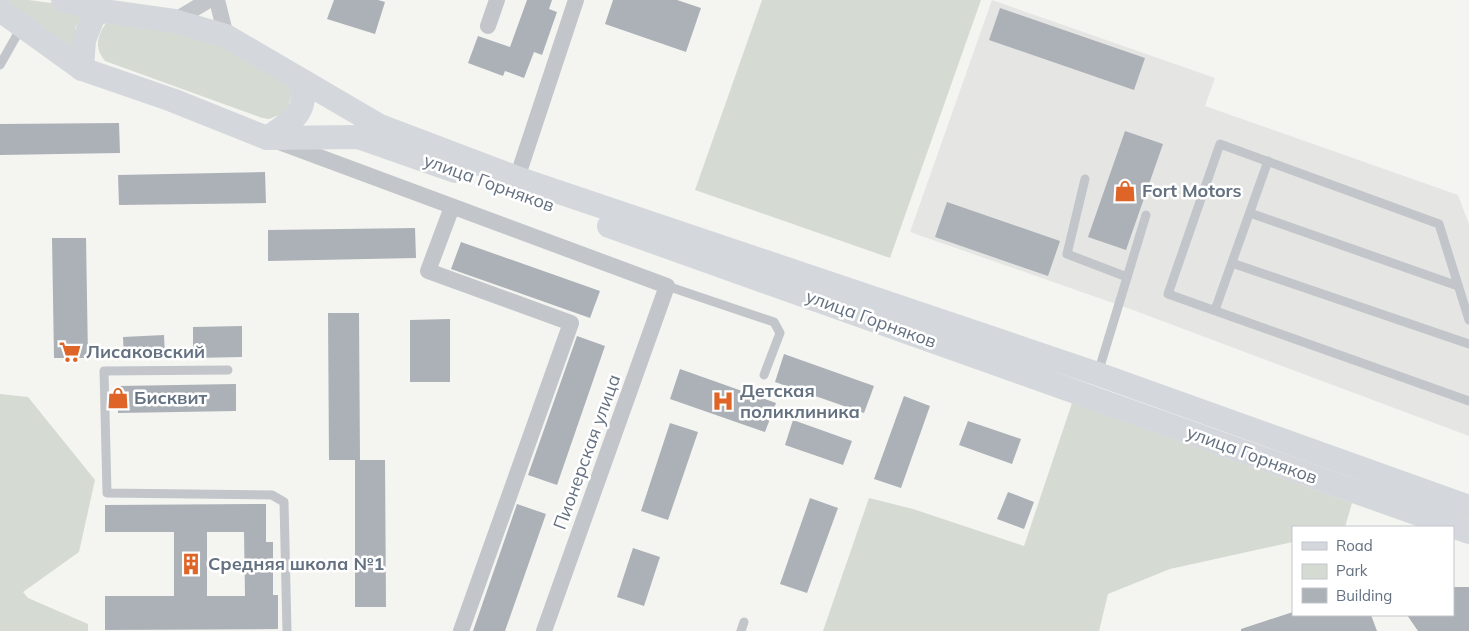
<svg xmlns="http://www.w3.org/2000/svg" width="1469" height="631" font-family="Mulish,sans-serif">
<rect width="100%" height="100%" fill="#f4f5f1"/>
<path fill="#e5e6e4" d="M 992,0 L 1215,78 L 1205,106 L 1458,195 L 1469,224 L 1469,436 L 1133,310 L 910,232 Z"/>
<g fill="#d5dbd2">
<path d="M 0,0 L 29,0 L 89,8 L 75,28 L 75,53 Z"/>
<path d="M 762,0 L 981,0 L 890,258 L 695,190 Z"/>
<path d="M 106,23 L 193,31 L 289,83 L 292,93 L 287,112 L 269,119 L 262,118 L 105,61 C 94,48 97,36 106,23 Z"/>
<path d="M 0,394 L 28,397 L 95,480 L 79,552 L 23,592 L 28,598 L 88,624 L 88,631 L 0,631 Z"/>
<path d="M 1072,403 L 1352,503 L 1345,527 L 1293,527 L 1293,542 L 1170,569 L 1108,594 L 1099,631 L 823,631 L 869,498 L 913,509 L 1024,546 Z"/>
</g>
<g fill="#abb1b6" fill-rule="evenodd">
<path d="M 334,0 L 378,0 L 385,2 L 375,34 L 327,19 Z"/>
<path d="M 527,0 L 552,0 L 549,9 L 557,12 L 542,55 L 534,52 L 524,78 L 505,71 L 503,76 L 468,63 L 478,36 L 510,47 Z"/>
<path d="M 613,0 L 677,0 L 701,8 L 686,52 L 605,24 Z"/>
<path d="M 1000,8 L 1145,58 L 1134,90 L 989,40 Z"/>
<path d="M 119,123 L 120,153 L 0,155 L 0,124 Z"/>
<path d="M 1125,131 L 1163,144 L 1126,250 L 1088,237 Z"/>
<path d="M 265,172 L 266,203 L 119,205 L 118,175 Z"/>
<path d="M 947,202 L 1060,241 L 1048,276 L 935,237 Z"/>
<path d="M 415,228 L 416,258 L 268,261 L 268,230 Z"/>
<path d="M 52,238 L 86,238 L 88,358 L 54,358 Z"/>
<path d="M 461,242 L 600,291 L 590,318 L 451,269 Z"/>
<path d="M 328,313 L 359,313 L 360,460 L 329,460 Z"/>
<path d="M 450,319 L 450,382 L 410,382 L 410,320 Z"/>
<path d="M 242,326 L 242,357 L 193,358 L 193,327 Z"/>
<path d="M 164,335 L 165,357 L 124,359 L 123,337 Z"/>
<path d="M 577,336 L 605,346 L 557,485 L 528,475 Z"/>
<path d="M 784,354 L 874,386 L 864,413 L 775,382 Z"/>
<path d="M 680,369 L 776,403 L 765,432 L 670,399 Z"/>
<path d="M 236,384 L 236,411 L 118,413 L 118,386 Z"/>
<path d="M 904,396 L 930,406 L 901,488 L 874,479 Z"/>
<path d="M 793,420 L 852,441 L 843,465 L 785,445 Z"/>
<path d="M 968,421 L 1021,439 L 1012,464 L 959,445 Z"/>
<path d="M 670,423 L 698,432 L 668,520 L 641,511 Z"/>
<path d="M 355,460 L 385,460 L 386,607 L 355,607 Z"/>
<path d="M 1008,492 L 1034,502 L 1024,529 L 997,519 Z"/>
<path d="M 810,498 L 838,508 L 807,593 L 780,584 Z"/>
<path d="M 266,504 L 266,542 L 273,542 L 273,595 L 278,595 L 278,629 L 105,630 L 105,596 L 174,596 L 174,532 L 105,532 L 105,505 ZM 207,532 L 244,532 L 245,596 L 207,596 Z"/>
<path d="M 517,504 L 546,514 L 505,631 L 473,631 Z"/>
<path d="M 633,548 L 660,557 L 644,606 L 617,597 Z"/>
<path d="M 1453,587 L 1469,587 L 1469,631 L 1418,631 L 1407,615 L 1453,615 Z"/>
<path d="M 1293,612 L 1293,615 L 1371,615 L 1377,631 L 1241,631 L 1241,629 Z"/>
</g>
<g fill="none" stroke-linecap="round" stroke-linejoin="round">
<g stroke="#c2c5c9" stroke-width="9">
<path d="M 0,65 L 22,26"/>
<path d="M 1085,179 L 1067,254 L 1127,277"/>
<path d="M 1250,213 L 1458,286"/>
<path d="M 1232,263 L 1469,344"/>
<path d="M 667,286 L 774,322 L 780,333 L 764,375"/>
<path d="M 1215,310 L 1268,161"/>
<path d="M 1469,320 L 1439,224 L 1220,144 L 1168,294 L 1469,401"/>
<path d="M 228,370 L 104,371 L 107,493 L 272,495 L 284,502 L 287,631"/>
<path d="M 1098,373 L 1146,215"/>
<path d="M 741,631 L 744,622"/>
</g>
<g stroke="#c2c5c9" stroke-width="16">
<path d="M 217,0 L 226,36"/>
<path d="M 174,21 L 209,0"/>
<path d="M 488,26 L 497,0"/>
<path d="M 279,142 L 667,286 L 544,631"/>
<path d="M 517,178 L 576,0"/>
<path d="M 452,207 L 428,271 L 571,323 L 461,631"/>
</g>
<g stroke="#d4d8dc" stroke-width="24">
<path d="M 63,0 L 104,11"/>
<path d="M 0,10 L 82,69"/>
<path d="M 299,79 C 312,111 291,122 267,138 L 172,100 L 82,69 L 84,40 L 94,15 L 104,11 L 174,21 L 226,36 L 380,126 L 517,178 L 1098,374 L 1469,507"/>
<path d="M 267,138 L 358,137 L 455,171"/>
<path d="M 609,226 L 1469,532"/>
</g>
</g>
<defs>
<g id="shop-bare" transform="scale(1.725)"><path d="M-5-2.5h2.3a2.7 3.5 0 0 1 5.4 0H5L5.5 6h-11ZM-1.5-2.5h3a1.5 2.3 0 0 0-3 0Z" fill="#de6527" stroke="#fff" stroke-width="2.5" paint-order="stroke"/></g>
<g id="supermarket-bare" transform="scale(1.725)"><path d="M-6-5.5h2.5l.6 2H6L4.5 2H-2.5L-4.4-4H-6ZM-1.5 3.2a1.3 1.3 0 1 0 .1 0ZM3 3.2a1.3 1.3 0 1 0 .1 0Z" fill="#de6527" stroke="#fff" stroke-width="2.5" paint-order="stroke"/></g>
<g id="hospital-bare" transform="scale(1.725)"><path d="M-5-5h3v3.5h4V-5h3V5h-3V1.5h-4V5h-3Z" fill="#de6527" stroke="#fff" stroke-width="2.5" paint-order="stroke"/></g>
<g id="building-bare" transform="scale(1.725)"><path d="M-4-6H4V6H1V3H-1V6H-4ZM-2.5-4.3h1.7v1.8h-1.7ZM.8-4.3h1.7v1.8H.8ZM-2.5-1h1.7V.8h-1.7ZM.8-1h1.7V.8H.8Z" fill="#de6527" stroke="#fff" stroke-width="2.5" paint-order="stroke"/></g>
</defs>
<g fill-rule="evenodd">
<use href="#shop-bare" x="1125" y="191"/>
<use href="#supermarket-bare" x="70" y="352"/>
<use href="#shop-bare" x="118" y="398"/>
<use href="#hospital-bare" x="723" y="401"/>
<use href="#building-bare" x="191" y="564"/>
</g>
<g text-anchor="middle" stroke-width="5" stroke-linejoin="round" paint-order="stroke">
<g font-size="18" fill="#647181" stroke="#fff">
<text transform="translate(489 183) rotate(20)" y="6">улица Горняков</text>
<text transform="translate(871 319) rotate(20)" y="6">улица Горняков</text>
<text transform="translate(587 452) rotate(-70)" y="6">Пионерская улица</text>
<text transform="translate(1252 455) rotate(20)" y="6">улица Горняков</text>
</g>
<g font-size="18" font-weight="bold" fill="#647181" stroke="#fff" text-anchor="start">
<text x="1142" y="197">Fort Motors</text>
<text x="86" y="358">Лисаковский</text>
<text x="740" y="397">Детская<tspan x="740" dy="21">поликлиника</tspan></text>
<text x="134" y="404">Бисквит</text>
<text x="208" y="570">Средняя школа №1</text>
</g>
</g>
<rect x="1292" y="526" width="162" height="90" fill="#ffffff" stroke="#c1c6cd"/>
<rect x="1302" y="542" width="25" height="8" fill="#d4d8dc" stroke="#c1c6cd"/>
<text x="1336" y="551" font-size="15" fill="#647181">Road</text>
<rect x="1302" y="564" width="25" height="15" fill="#d5dbd2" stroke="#c1c6cd"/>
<text x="1336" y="576" font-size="15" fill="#647181">Park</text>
<rect x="1302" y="588" width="25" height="15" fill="#abb1b6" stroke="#c1c6cd"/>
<text x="1336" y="601" font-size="15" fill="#647181">Building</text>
</svg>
